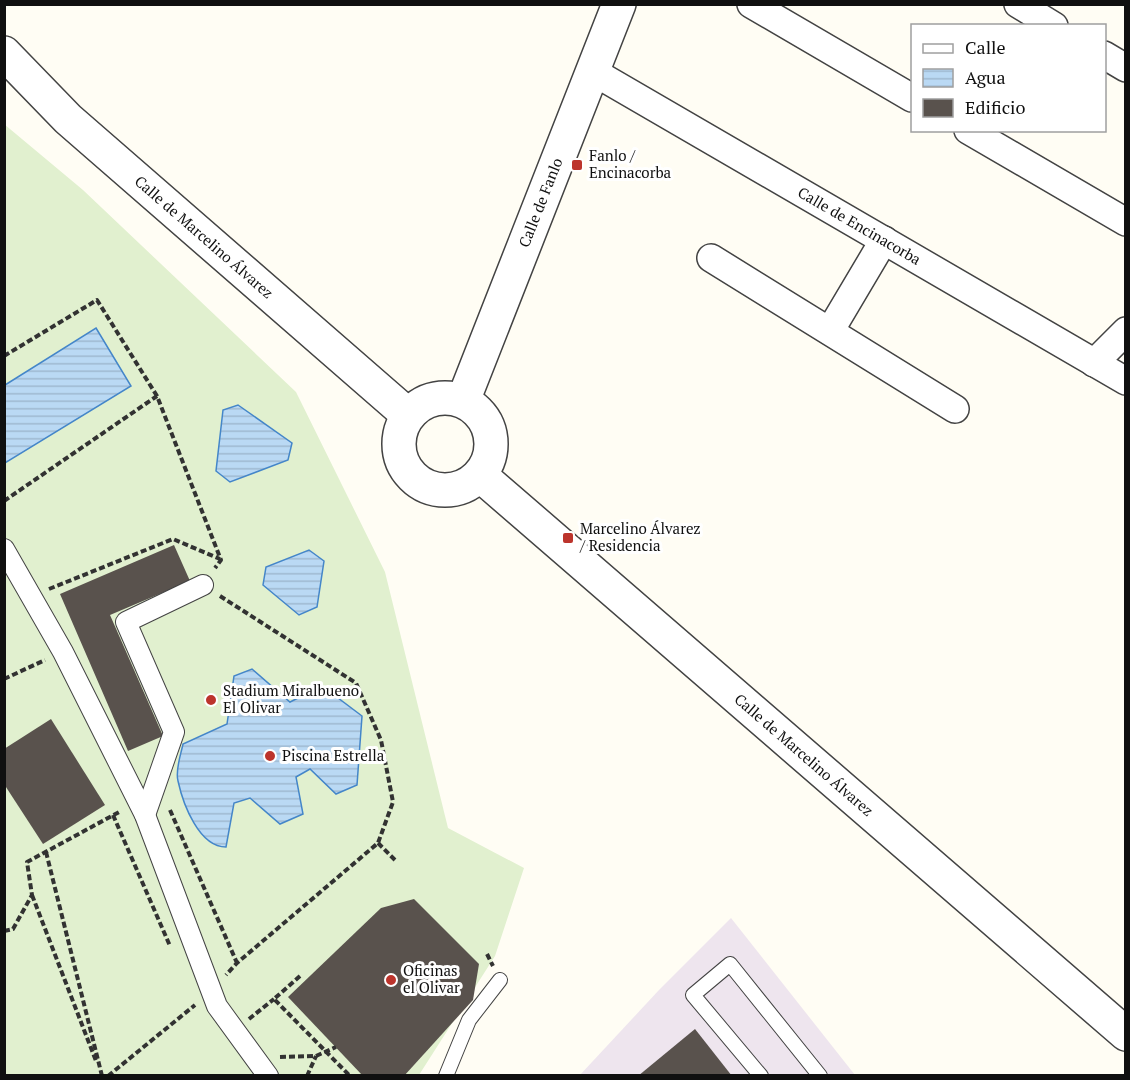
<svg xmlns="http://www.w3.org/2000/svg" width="1130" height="1080" font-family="'PT Serif',serif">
<defs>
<pattern id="water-rules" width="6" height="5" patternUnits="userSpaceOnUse" patternTransform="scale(1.5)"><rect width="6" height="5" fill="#bad9f4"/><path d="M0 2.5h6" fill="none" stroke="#9fb9d0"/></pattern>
</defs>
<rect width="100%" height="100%" fill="#fffdf4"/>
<path fill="#eee5ee" d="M 731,918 L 855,1075 L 579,1076 L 659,990 Z"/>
<path fill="#e1f0cf" d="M 4,124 L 83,190 L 296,392 L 385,572 L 448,828 L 524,868 L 495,956 L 419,1075 L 5,1075 Z"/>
<g fill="url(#water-rules)" stroke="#4486c9" stroke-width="1.5">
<path d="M 96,328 L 131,386 L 5,463 L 5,385 Z"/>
<path d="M 238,405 L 292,443 L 288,460 L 230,482 L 216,471 L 223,410 Z"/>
<path d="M 309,550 L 324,561 L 317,607 L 299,615 L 263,585 L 266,567 Z"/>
<path d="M 252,669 L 290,702 L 322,686 L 362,716 L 357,785 L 336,794 L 310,769 L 296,777 L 303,814 L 280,824 L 250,798 L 234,803 L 226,847 C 199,847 183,804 178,781 C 175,770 181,754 183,744 L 227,724 L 234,676 Z"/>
</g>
<g fill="#59524d">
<path d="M 174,545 L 190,581 L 110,615 L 163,736 L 128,751 L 60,594 Z"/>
<path d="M 51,719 L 105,805 L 43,844 L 4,784 L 4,749 Z"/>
<path d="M 414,899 L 479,964 L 473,1000 L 404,1076 L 363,1076 L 288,997 L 381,908 Z"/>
<path d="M 695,1029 L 732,1076 L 638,1076 Z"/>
</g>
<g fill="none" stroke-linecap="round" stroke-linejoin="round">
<g stroke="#434343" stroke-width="16">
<g id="service">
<path d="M 446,1076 L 469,1020 L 500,980"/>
<path d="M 761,1076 L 693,995 L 730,964 L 820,1076"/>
</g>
</g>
<g stroke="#434343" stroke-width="22">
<g id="pedestrian">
<path d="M 4,549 L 63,652 L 145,815 L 217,1006 L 268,1076"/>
<path d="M 145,815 L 174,732 L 126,622 L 203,585"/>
</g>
</g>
<g stroke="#434343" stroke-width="30">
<g id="minor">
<path d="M 751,4 L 912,98"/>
<path d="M 1018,4 L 1054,26"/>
<path d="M 1104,55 L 1126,68"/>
<path id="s1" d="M 592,71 L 1126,381"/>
<path d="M 968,130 L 1126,222"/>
<path d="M 711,258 L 955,409"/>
<path d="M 830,331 L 884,240"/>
<path d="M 1094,363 L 1126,331"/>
</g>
</g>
<g stroke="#434343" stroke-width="36">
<g id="tertiary">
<path id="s2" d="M 4,53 L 68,119 L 408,415"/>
<circle cx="445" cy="444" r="46"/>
<path id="s3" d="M 463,401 L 619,4"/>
<path id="s4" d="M 480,475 L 1126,1034"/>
</g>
</g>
<g stroke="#323232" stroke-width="4" stroke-dasharray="6 3" stroke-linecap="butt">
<path d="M 4,356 L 97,300 L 157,396 L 221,560 L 215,568"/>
<path d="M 4,501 L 157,396"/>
<path d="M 49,589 L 173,539 L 220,559"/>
<path d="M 220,596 L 356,683 L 381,740 L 393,802 L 378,843 L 237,963 L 226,975"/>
<path d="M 4,679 L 45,660"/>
<path d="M 170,810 L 237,963"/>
<path d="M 113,815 L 170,946"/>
<path d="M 378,843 L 397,862"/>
<path d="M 46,852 L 102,1076"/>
<path d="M 32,895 L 96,1061"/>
<path d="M 4,931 L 13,929 L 32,895 L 27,862 L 121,811"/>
<path d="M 487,954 L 493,966"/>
<path d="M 300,976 L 274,999 L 350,1076"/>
<path d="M 249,1019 L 274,999"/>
<path d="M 280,1057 L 316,1056 L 336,1047"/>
<path d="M 108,1076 L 195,1005"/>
<path d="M 307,1076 L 316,1056"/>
</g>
<use href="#service" stroke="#fff" stroke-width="14"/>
<use href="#pedestrian" stroke="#fff" stroke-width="20"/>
<use href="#minor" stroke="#fff" stroke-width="27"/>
<use href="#tertiary" stroke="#fff" stroke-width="33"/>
</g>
<g fill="#bc342c" stroke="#fff" stroke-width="2">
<rect x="571" y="159" width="12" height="12" rx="3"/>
<rect x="562" y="532" width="12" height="12" rx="3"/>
<circle cx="211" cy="700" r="6"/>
<circle cx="270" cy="756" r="6"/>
<circle cx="391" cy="980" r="6"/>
</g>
<g text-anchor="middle" stroke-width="6" stroke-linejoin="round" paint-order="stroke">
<g font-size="15" fill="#101010" stroke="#fff" text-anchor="start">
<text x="589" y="161">Fanlo /<tspan x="589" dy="17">Encinacorba</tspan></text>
<text x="580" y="534">Marcelino Álvarez<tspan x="580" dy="17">/ Residencia</tspan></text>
<text x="223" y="696">Stadium Miralbueno<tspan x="223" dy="17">El Olivar</tspan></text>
<text x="282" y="761">Piscina Estrella</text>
<text x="403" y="976">Oficinas<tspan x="403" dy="17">el Olivar</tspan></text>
</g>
<g font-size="15" fill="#101010" stroke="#fff">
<text dy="5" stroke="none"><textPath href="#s3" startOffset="213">Calle de Fanlo</textPath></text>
<text dy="5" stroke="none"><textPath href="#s1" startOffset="309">Calle de Encinacorba</textPath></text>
<text dy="5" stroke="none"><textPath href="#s2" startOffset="272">Calle de Marcelino Álvarez</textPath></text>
<text dy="5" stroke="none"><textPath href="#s4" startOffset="428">Calle de Marcelino Álvarez</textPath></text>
</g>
</g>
<rect width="1130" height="1080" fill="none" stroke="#101010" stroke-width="12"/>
<rect x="911" y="24" width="195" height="108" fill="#ffffff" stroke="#9f9f9f" stroke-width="1.5"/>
<rect x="923" y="44" width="30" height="9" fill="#ffffff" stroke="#9f9f9f" stroke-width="1.5"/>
<text x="965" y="54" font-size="18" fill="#101010">Calle</text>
<rect x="923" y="69" width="30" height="18" fill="url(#water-rules)" stroke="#9f9f9f" stroke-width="1.5"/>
<text x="965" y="84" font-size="18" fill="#101010">Agua</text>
<rect x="923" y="99" width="30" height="18" fill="#59524d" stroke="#9f9f9f" stroke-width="1.5"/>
<text x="965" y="114" font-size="18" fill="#101010">Edificio</text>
</svg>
